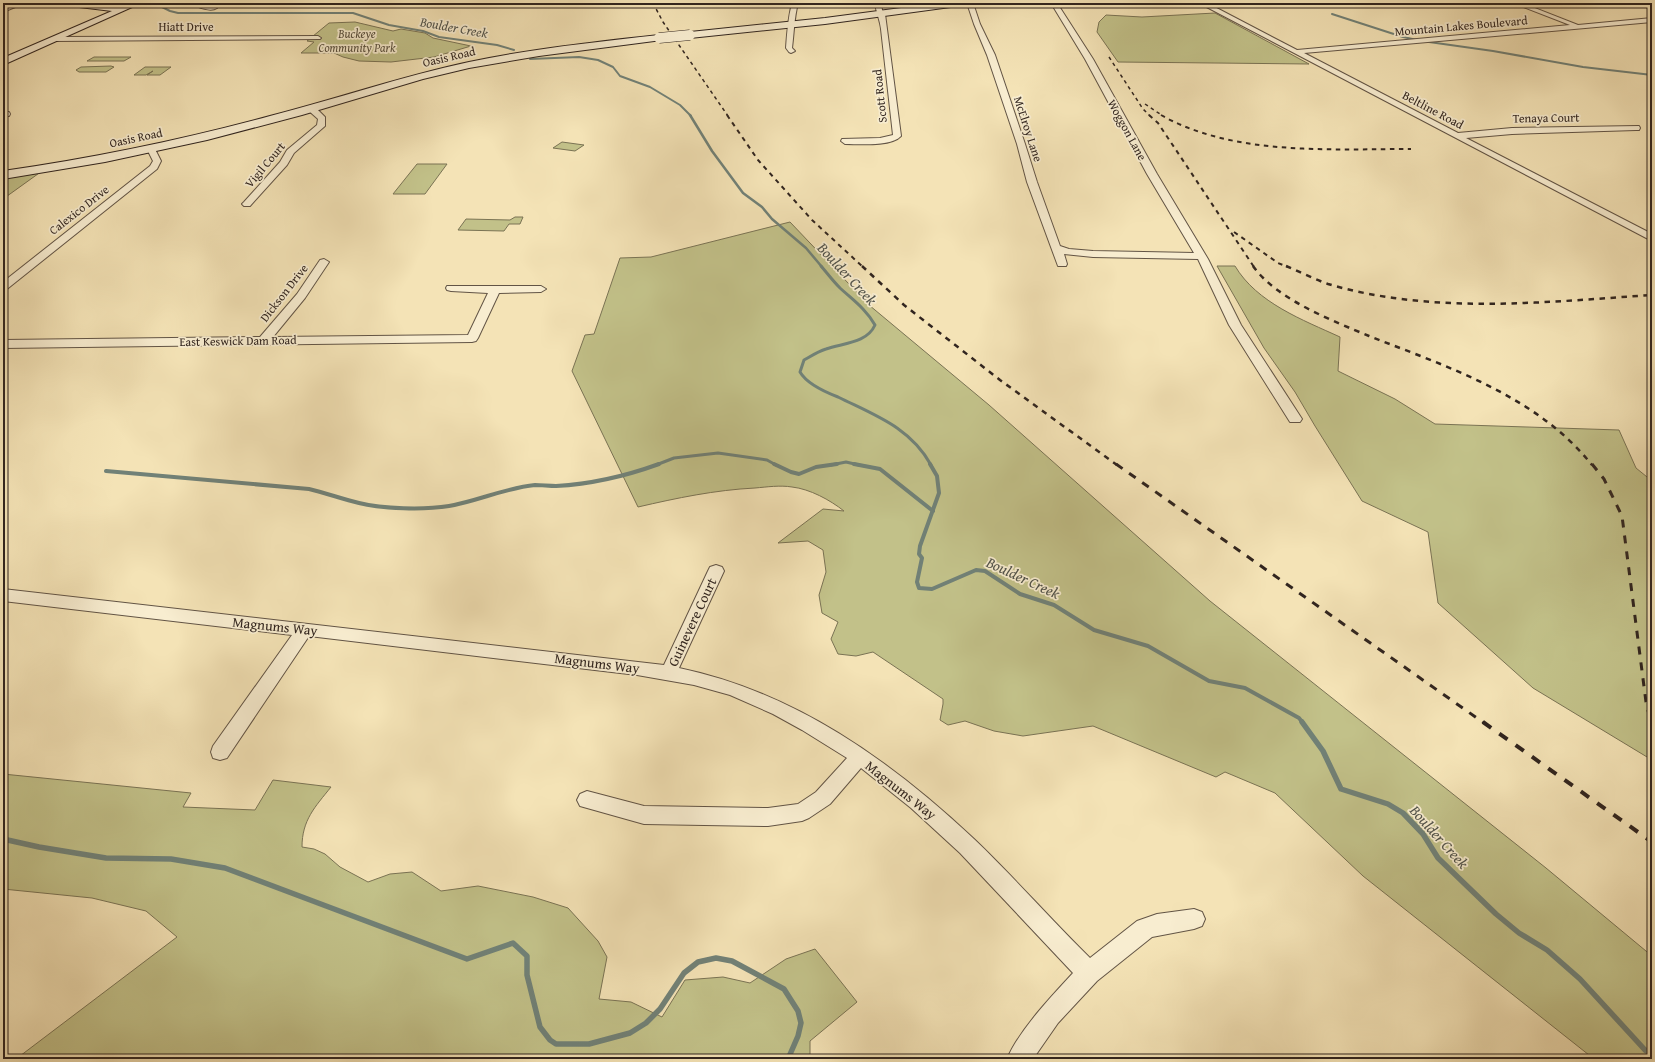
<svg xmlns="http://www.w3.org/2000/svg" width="1655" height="1062" font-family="'Gentium Book Plus',serif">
<rect width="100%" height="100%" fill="#f4e3b6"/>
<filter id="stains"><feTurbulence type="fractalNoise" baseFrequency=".005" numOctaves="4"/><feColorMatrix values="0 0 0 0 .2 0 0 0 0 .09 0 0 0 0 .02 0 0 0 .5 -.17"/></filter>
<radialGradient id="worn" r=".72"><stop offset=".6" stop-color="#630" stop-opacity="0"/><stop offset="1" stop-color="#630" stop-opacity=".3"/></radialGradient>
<g fill="#c2c189" stroke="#7a7354">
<path d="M 1215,13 L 1309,64 L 1118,62 L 1097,32 L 1099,22 L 1106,15 L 1142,17 Z"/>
<path d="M 355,22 L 393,31 L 401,29 L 425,33 L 433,38 L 471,46 L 434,57 L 391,62 L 359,61 L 343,57 L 334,53 L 301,53 L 314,42 L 307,41 L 329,23 Z"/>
<path d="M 94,57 L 131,57 L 124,61 L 87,61 Z"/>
<path d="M 81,67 L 111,66 L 114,67 L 106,72 L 79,72 L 76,70 Z"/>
<path d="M 145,67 L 171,67 L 160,75 L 147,75 L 153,71 L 146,75 L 134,75 Z"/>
<path d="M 562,142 L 584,145 L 575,151 L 553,148 Z"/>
<path d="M 417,164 L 447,164 L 425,194 L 393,194 Z"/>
<path d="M 42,171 L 3,199 L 3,177 Z"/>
<path d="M 515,217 L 523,217 L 520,224 L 509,224 L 504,231 L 458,230 L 466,219 L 510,220 Z"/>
<path d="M 790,222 L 869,305 L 989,405 L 1210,601 L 1546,868 L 1652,956 L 1652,1059 L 1594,1059 L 1363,876 L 1275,793 L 1225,772 L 1216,777 L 1093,726 L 1023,736 L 994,731 L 965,721 L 948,725 L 940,720 L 943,704 L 943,699 L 873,652 L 856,656 L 838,654 L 831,639 L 838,622 L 822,613 L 819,595 L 826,572 L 823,550 L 808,541 L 778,543 L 823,509 L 844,511 C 830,500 810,489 792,487 C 780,485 767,487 755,488 C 715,490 677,498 638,507 L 572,371 L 585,335 L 594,334 L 620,258 L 651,257 Z"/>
<path d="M 1217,266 L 1235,266 C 1257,303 1303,320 1340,337 L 1338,371 L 1395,399 L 1435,424 L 1619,430 L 1636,468 L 1652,481 L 1652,760 L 1533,688 L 1438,603 L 1428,532 L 1362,501 L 1315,426 L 1295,392 L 1264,348 Z"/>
<path d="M 3,774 L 191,793 L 183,807 L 255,810 L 273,780 L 331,787 C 315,807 302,820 302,847 L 314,849 L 325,854 L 340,867 L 368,882 L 390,874 L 412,872 L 441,891 L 478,886 L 533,897 L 568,908 L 598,941 L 607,957 L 599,999 L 631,1002 L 662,1017 L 685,980 L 723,977 L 750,983 L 786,959 L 815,949 L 857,1002 L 810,1041 L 810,1059 L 16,1059 L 177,937 L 146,911 L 92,898 L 3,889 Z"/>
</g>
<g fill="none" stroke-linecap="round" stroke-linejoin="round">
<g stroke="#718177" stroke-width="2">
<path d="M 154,3 L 170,11 L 178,13 L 353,13 L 389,25 L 423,31 L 439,37 L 497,45 L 514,50"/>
<path d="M 1332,14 L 1403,37 L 1422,41 L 1493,51 L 1583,67 L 1652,75"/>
<path d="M 530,59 L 579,57 L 598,60 L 613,67 L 620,76 L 650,87 L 680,105 L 691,116"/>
</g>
<path stroke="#718177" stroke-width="2.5" d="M 690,115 L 712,151 L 743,193 L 762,207 L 772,219 L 806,248 L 822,267"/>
<g stroke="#718177" stroke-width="3">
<path d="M 821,266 C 827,273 833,281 840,288 C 853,300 866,309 875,325 C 867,343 844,343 826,349 C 819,351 811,356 804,360 L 800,372 C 807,384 825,392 838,397 C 874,415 910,427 931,465"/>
<path d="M 656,465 L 674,458 L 718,453 L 767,460 L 776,465"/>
<path d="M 831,465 L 846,462 L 859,465"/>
</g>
<g stroke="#718177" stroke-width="4">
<path d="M 774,464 L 791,472 L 799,474 L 816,467 L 837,464"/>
<path d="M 854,464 L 880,469 L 933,511"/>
<path d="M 930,464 L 937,476 L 939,493 L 920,546 L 919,554 L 922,558 L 917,582 L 919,588 L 932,589 L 976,570 L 985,571 L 1020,594 L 1054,605 L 1094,630 L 1148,646 L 1209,681 L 1245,688 L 1299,718 L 1303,723"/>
<path d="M 106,471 L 309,489 C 326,493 342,499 359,503 C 383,509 424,510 449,506 C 478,501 505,488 535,485 C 542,485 549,486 556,486 C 592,484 626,476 659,464"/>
</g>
<g stroke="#718177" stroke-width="5.5">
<path d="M 1302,722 L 1323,751 L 1341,789 L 1388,804 L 1403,813 L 1423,834 L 1438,858 L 1496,914 L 1519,933 L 1547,950 L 1580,979 L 1645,1050 L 1652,1054"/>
<path d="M 3,839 L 39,847 L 106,858 L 171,859 L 225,868 L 467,959 L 513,943 L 527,956 L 527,975 L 540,1027 L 550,1040 L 556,1044 L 589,1044 L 630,1033 L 646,1023 L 660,1009 L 684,973 L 698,962 L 716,958 L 732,961 L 784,989 L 798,1011 L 801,1023 L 798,1036 L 788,1059"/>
</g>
<g stroke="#625445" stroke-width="2">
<g id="street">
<path d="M 16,3 L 25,3 L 3,12 L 3,8 Z"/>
<path d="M 192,3 L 200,3 L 217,8 C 211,12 198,8 192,3 Z"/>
<path d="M 792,3 L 798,3 C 794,18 794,33 792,48 L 795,51 L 791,53 L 789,52 L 786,48 C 787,33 788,18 792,3 Z"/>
<path d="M 875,3 L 881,3 L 882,10 L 885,14 L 901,136 C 891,147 859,144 845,144 L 841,141 L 842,139 L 880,138 L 893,135 L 881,29 C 880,20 876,12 875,3 Z"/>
<path d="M 967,3 L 973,3 L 980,24 L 995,55 L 1025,144 L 1037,182 L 1060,246 L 1069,249 L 1093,251 L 1194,253 L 1147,174 L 1085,59 L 1051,3 L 1057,3 L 1093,59 L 1157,174 L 1208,259 L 1241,325 L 1302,419 L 1300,422 L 1290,422 L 1229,325 L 1198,259 L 1093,257 L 1064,254 L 1067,264 L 1066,266 L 1058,266 L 1027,182 L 1017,144 L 987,55 L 974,24 Z"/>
<path d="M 1199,3 L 1207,3 L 1297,50 L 1570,25 L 1513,3 L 1522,3 L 1578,25 L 1652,18 L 1652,22 L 1304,53 L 1458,133 L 1512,128 L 1639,126 L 1640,128 L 1639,130 L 1636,130 L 1512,134 L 1466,138 L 1652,234 L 1652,241 Z"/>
<path d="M 1637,3 L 1652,5 L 1652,9 L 1638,4 Z"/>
<path d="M 318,36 L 321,38 L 320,39 L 55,41 L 52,39 L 55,37 Z"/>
<path d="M 309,107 L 315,107 L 325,117 L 325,126 L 294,153 L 287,165 L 250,206 L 244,206 L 242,204 L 244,202 L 280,162 L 287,150 L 317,125 L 318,119 L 309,111 Z"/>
<path d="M 3,112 L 9,112 L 10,114 L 9,116 L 3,116 Z"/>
<path d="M 151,146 L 154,147 L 161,161 L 157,169 L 7,289 L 3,290 L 3,282 L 150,166 L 153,161 L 147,149 Z"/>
<path d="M 324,259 L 329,262 L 305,298 L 273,337 L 468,335 L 488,293 L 451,291 L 447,290 L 446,288 L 447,286 L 541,286 L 546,289 L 541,292 L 499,293 L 478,338 L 476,341 L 472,342 L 3,348 L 3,340 L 260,337 L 297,294 L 320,260 Z"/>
<path d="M 716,565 L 722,567 L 724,571 L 679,668 C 794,692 890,760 974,839 C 1014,877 1050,919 1090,958 L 1137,921 L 1157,914 L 1194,909 L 1202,912 L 1205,919 L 1202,926 L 1194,929 L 1152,937 L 1097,981 L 1058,1023 L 1033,1059 L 1007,1059 C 1020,1029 1051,997 1073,973 L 960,853 L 911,808 L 861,768 L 830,804 L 809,818 L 802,821 L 768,826 L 644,824 L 580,806 L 577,800 L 580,794 L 587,791 L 644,806 L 768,808 L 798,804 L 816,792 L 847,758 L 802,730 L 773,714 L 730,695 L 694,685 L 637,675 L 309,636 L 227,758 L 220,760 L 213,758 L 211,752 L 213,746 L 292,635 L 3,601 L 3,589 L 664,665 L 708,571 L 710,567 Z"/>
</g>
</g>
<g stroke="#31251f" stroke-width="2">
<g id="secondary">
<path d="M 67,3 L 93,3 L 121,7 L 130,3 L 141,3 L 3,65 L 3,58 L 112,11 L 71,6 Z"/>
<path d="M 939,3 L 962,3 L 958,6 L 825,24 L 690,38 L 685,35 L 690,32 L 825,18 Z"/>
<path d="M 659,35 L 662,36 L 664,38 L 662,40 L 539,56 L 469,68 L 423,79 L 302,115 L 207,140 L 105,162 L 3,179 L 3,171 C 93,158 182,140 270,116 C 337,99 402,76 469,62 C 531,49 595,42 659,35 Z"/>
</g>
</g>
<use href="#street" fill="#f8edd0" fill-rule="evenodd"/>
<use href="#secondary" fill="#f8edd0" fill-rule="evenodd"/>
<g stroke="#31251f" stroke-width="1.5" stroke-dasharray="3.5 3.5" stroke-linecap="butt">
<path d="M 653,3 L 663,22 L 728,116"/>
<path d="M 1109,57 L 1143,109 L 1150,116"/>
<path d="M 1145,104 L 1163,116"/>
</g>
<g stroke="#31251f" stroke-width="2" stroke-dasharray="4.5 4.5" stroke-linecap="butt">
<path d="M 727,115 L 758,160 L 812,220 L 863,267"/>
<path d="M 1149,115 L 1158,123 L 1254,267"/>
<path d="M 1161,115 C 1233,156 1331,149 1411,149"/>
<path d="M 1234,232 L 1278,263 L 1288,267"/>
</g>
<g stroke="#31251f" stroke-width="2.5" stroke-dasharray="5.5 5.5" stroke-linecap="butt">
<path d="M 862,266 L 904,305 L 1000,380 L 1117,465"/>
<path d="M 1253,266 C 1276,299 1333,321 1369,336 C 1448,367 1537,396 1592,465"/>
<path d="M 1286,266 C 1300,272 1314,279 1328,284 C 1433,315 1545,302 1652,295"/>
</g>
<g stroke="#31251f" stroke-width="3" stroke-dasharray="8 8" stroke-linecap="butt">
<path d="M 1116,464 L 1484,723"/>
<path d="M 1592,464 L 1604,479 L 1622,516 L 1646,702 L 1651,723"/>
</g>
<g stroke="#31251f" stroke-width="4" stroke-dasharray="10 10" stroke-linecap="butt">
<path d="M 1483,722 L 1652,842"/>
<path d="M 1651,722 L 1652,726"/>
</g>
<g stroke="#31251f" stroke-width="11" stroke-linecap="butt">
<path id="secondary-bridge" d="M 659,38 L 690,35"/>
</g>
<use href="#secondary-bridge" stroke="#f8edd0" stroke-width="10"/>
</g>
<g text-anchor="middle" stroke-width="3.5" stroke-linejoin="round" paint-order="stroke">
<g font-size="12" fill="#31251f" stroke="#f8edd0">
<text transform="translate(1461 26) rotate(-5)" y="4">Mountain Lakes Boulevard</text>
<text x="186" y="31">Hiatt Drive</text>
<text transform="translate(449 57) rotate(-13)" y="4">Oasis Road</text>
<text transform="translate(880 96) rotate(-96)" y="4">Scott Road</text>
<text transform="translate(1433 110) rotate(28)" y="4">Beltline Road</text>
<text transform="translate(1546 118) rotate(-1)" y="4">Tenaya Court</text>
<text transform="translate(1028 129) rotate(72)" y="4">McElroy Lane</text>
<text transform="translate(1127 130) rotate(61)" y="4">Woggon Lane</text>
<text transform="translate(136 138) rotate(-12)" y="4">Oasis Road</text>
<text transform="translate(265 165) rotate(-50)" y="4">Vigil Court</text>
<text transform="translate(79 210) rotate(-38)" y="4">Calexico Drive</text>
<text transform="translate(284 293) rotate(-52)" y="4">Dickson Drive</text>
<text transform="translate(238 341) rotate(-1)" y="4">East Keswick Dam Road</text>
</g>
<g font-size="12" font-style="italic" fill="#554c3a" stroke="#f8edd0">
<text x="357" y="38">Buckeye<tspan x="357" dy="14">Community Park</tspan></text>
</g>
<g font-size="13" font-style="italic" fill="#51534b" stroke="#f8edd0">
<text transform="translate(454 27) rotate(10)" y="5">Boulder Creek</text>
</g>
<g font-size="14" fill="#31251f" stroke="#f8edd0">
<text transform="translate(692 622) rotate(-65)" y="5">Guinevere Court</text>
<text transform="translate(275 626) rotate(6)" y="5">Magnums Way</text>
<text transform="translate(597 663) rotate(7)" y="5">Magnums Way</text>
<text transform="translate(901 790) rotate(38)" y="5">Magnums Way</text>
</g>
<g font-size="15" font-style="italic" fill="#51534b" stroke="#f8edd0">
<text transform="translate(847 274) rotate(47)" y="5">Boulder Creek</text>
<text transform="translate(1023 578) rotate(25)" y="5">Boulder Creek</text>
<text transform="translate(1439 837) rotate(48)" y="5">Boulder Creek</text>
</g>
</g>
<rect width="1655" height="1062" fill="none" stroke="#f4e3b6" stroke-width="16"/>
<rect x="4" y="4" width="1647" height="1054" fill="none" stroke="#31251f" stroke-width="2"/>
<rect x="8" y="8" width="1639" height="1046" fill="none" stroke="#31251f"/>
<rect width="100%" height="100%" filter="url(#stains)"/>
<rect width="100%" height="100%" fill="url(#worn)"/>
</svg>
